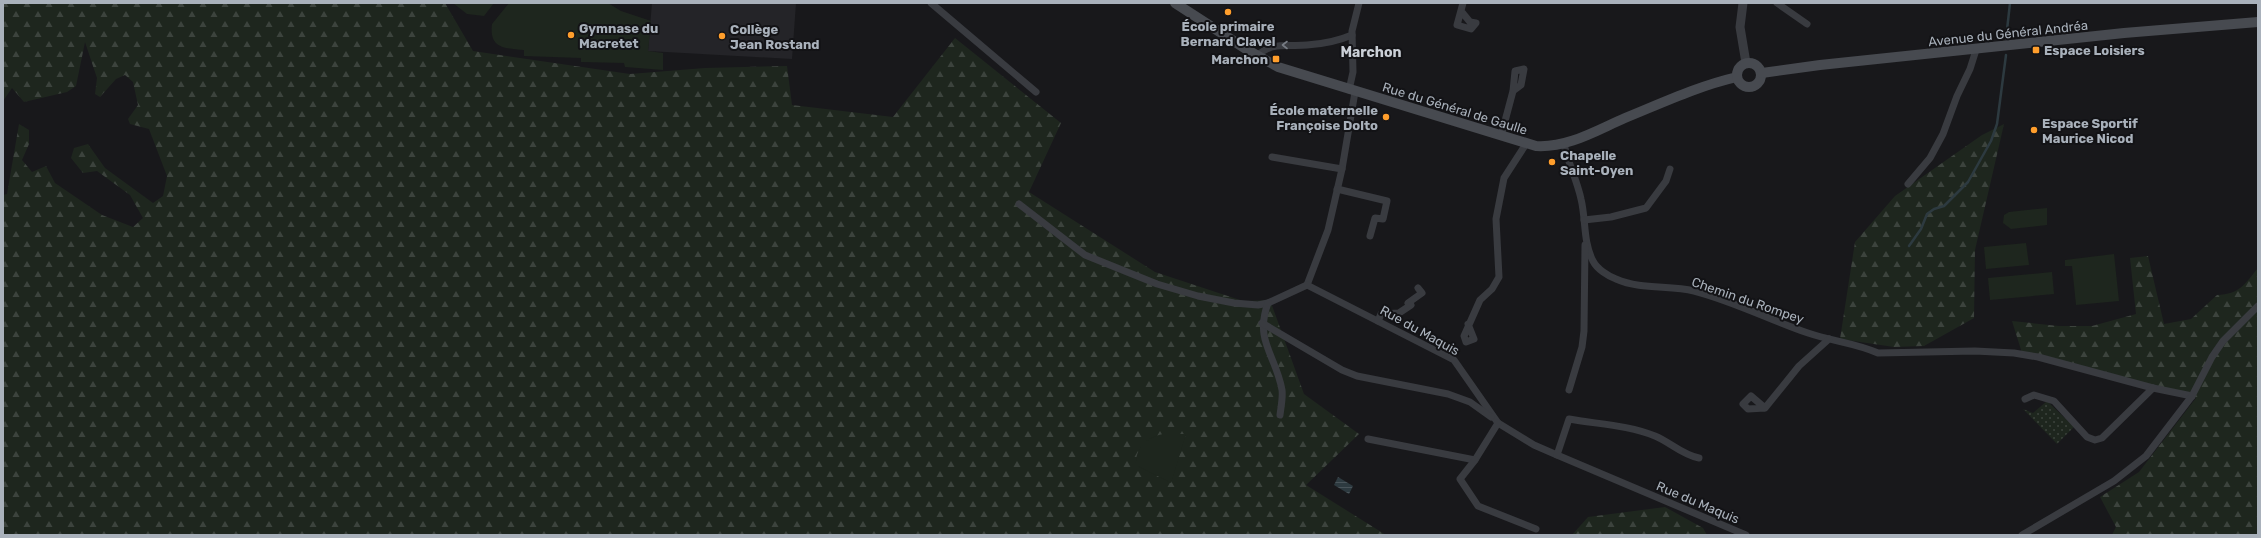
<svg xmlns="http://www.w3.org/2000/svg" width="2261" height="538" font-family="Rubik,sans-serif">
<defs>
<pattern id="grass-dots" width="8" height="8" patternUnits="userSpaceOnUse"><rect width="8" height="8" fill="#1e261e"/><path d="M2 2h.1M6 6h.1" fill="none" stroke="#3c433d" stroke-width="1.8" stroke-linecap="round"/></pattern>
<pattern id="forest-firs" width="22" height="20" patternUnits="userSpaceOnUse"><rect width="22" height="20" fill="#1e261e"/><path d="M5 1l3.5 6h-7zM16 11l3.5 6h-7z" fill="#3c433d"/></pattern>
<pattern id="water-rules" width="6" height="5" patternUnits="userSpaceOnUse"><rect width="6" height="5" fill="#2d3a40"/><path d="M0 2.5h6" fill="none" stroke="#49545a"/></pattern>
</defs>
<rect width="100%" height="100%" fill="#18181b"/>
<path fill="#242428" d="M 652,3 L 796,3 L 792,59 L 648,51 Z"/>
<path fill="url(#grass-dots)" d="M 2047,401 L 2074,427 L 2057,444 L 2023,409 L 2033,413 Z"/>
<g fill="url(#forest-firs)">
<path d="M 3,3 L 445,3 L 473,51 L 630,74 L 705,68 L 787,66 L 792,105 L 893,117 L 955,38 L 1061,123 L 1029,192 L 1155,272 L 1243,301 L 1270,300 L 1304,394 L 1359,434 L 1306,485 L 1386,535 L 3,535 L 3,195 L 7,194 L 19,124 L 29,130 L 29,144 L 22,160 L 32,172 L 46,166 L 55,183 L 102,215 L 133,227 L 143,218 L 130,195 L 97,171 L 83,173 L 71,158 L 74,148 L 88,144 L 105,168 L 153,203 L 163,196 L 167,176 L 149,129 L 130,124 L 128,119 L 138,105 L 133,82 L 125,75 L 116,79 L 100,97 L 95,94 L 97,78 L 85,42 L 76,86 L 67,92 L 24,102 L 12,88 L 3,101 Z"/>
<path d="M 2004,124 L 1975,250 L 1974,318 L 1924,346 L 1894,347 L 1840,339 L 1855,242 L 1895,196 L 1982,135 Z"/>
<path d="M 2148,256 L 2164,324 L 2191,319 L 2217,295 C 2240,294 2244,285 2258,268 L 2258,535 L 2112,535 L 2116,527 L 2100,497 L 2139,472 L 2196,398 L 2022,353 L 2012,321 L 2059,326 L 2092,326 L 2136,314 L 2130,258 Z"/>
<path d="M 1665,507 L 1703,528 L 1707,535 L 1572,535 L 1588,517 Z"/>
</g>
<g fill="#1e261e">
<path d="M 453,3 L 494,3 L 484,16 L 467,14 Z"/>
<path d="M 509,3 L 608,3 L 621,11 L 651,21 L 648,51 L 663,53 L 663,70 L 625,67 L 624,63 L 581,62 L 581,58 L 524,56 L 524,50 C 505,48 489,49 492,24 Z"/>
<path d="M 2047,208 L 2047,225 L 2011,229 L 2003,223 L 2004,215 L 2009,212 Z"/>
<path d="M 2026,243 L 2029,265 L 1986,269 L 1984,247 Z"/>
<path d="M 2114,254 L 2119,301 L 2076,305 L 2072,266 L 2065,266 L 2065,260 Z"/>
<path d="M 2052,272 L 2054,294 L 1990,300 L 1988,278 Z"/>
<path d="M 1163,434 L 1186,434 L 1171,483 L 1136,465 C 1135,448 1147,437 1163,434 Z"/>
</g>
<path fill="url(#water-rules)" d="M 1338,477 L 1353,486 L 1349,494 L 1334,485 Z"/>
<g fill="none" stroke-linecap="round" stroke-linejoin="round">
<g stroke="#2d3a40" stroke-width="2.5">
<path d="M 2006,39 L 2010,3"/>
<path d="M 1909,246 L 1921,229 L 1927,214 L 1934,209 L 1944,206 L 1968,182 L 1991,141 L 1997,124 L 2006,55"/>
</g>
<g stroke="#393b40" stroke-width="7">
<path d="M 931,3 L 1036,92"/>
<path d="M 1777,3 L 1807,24"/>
<path d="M 1461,11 L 1470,22 L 1476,23 L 1471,29 L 1457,25 L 1463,3"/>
<path d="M 1257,56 C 1272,41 1288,47 1307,45 C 1323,44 1338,41 1352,35"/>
<path d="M 1349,90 L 1353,72 L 1352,31 L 1359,3"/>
<path d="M 1355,92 L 1342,169 L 1328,230 L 1307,285 L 1454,360 L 1498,423 L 1534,445 L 1557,455 L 1746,535"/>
<path d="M 1501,136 L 1513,91 L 1515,71 L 1524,69 L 1521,85 L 1513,91"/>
<path d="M 1564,144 C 1568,163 1577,180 1581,199 C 1586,219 1583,242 1593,261 C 1597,269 1608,276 1616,279 C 1641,290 1669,285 1694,291 C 1733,301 1770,320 1808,333 C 1831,341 1856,343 1878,353 L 1975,351 L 2014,353 L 2038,357 L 2153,388 L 2192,396"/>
<path d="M 1272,157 L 1342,169"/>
<path d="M 1908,184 L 1930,158 L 1943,134 L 1957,96 L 1970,69 L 1976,50"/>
<path d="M 1337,189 L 1387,201 L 1383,219 L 1375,218 L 1370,236"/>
<path d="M 1019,204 L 1085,255 L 1157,284 L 1198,296 L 1234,303 L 1258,305 L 1268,303 L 1307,285"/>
<path d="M 1584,220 L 1611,217 L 1646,208 L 1666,181 L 1670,169"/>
<path d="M 1268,303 C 1254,341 1276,355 1282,390 C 1283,397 1281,407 1280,415"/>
<path d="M 1378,321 L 1381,314 L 1399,313 L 1411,305 L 1408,303 L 1422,293 L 1418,288"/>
<path d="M 1262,323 L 1342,370 L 1357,376 L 1448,394 L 1470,402 L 1491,417"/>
<path d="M 1468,324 L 1474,339 L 1466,342 L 1464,336 L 1480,300 L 1492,289 L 1499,277 L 1496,219 L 1504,178 L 1526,144"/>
<path d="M 1569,390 L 1582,347 L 1584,331 L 1585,245"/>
<path d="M 2025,399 L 2034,395 L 2054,401 L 2087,437 L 2095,440 L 2102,438 L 2153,388"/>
<path d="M 1765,408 L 1751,396 L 1743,404 L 1748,409 L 1765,408 L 1799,366 L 1829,339"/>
<path d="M 1368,439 L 1475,460 L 1498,423"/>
<path d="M 1557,455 L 1569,419 C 1596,424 1629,425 1655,436 C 1670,442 1682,455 1699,458"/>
<path d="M 1475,460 L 1460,479 L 1478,506 L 1536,529"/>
<path d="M 2022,535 L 2114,481 L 2146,456 L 2192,396 L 2212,357 L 2223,341 L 2258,306"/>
</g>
<path stroke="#393b40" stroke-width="9" d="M 1743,3 L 1740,27 L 1746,63"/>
<g stroke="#474a50" stroke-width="10">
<path d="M 1175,3 L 1246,49 L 1278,67 L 1536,146 C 1568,148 1597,130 1625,118 C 1662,103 1698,86 1737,77"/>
<circle cx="1749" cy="75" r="12"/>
<path d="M 1762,73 L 1820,65 L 2124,33 L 2258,22"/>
</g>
</g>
<defs><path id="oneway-chevron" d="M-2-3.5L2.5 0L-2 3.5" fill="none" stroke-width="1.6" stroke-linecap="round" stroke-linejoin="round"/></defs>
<use stroke="#777c84" href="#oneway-chevron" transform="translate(1285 45) rotate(-180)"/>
<g fill="#ff9e2c" stroke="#131316" stroke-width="1.5">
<circle cx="1228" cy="12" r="4"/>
<circle cx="571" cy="35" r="4"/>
<circle cx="722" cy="36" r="4"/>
<rect x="2032" y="46" width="8" height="8" rx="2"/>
<rect x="1272" y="55" width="8" height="8" rx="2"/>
<circle cx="1386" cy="117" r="4"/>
<circle cx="2034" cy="130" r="4"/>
<circle cx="1552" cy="162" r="4"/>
</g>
<g text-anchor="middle" stroke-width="4" stroke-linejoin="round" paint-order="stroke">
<g font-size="13" font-weight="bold" fill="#a9b1bb" stroke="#131316" text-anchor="start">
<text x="1228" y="31" text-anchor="middle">École primaire<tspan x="1228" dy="15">Bernard Clavel</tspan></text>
<text x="579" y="33">Gymnase du<tspan x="579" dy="15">Macretet</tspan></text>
<text x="730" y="34">Collège<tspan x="730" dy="15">Jean Rostand</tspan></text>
<text x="2044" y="55">Espace Loisiers</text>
<text x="1268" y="64" text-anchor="end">Marchon</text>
<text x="1378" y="115" text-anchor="end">École maternelle<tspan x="1378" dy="15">Françoise Dolto</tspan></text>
<text x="2042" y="128">Espace Sportif<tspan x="2042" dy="15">Maurice Nicod</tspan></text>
<text x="1560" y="160">Chapelle<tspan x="1560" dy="15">Saint-Oyen</tspan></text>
</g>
<g font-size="13" fill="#a9b1bb" stroke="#131316">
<text transform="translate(2008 33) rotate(-6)" y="5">Avenue du Général Andréa</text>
<text transform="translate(1455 108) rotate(17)" y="5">Rue du Général de Gaulle</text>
<text transform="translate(1748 300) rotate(19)" y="5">Chemin du Rompey</text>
<text transform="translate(1420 330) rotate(29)" y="5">Rue du Maquis</text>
<text transform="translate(1698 502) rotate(23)" y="5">Rue du Maquis</text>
</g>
<g font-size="14" font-weight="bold" fill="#cbd0d7" stroke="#131316">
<text x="1371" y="57">Marchon</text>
</g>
</g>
<rect width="2261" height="538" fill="none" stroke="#a9b1bb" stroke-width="8"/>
</svg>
